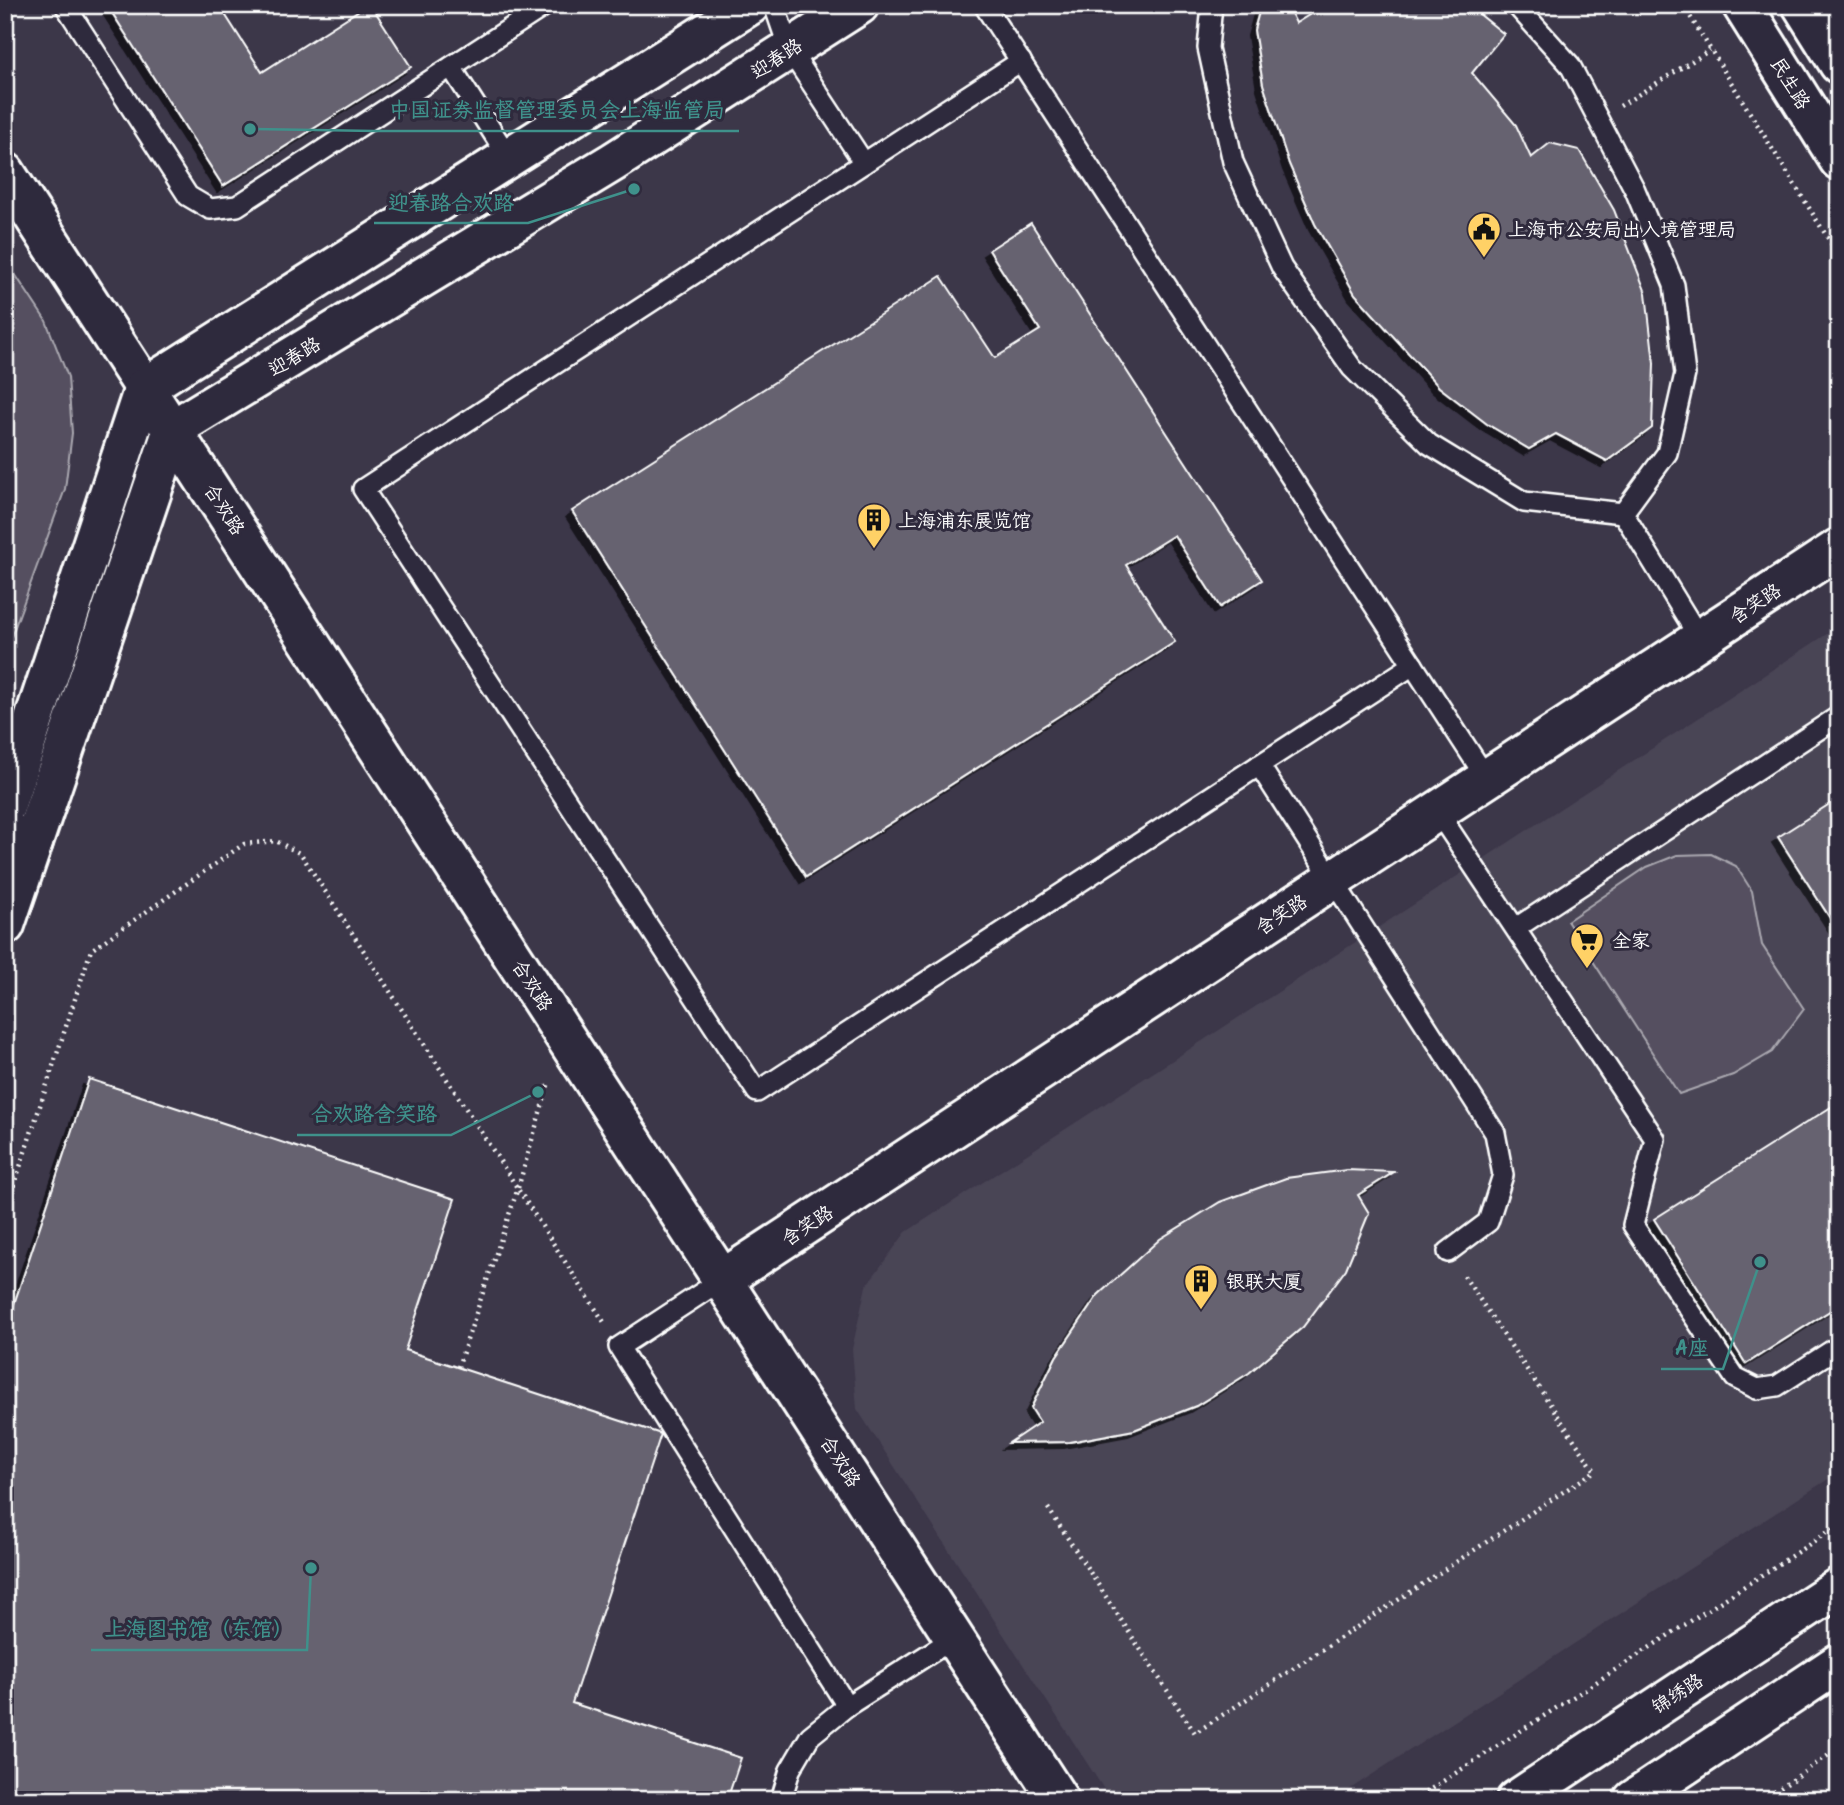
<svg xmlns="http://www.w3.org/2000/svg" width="1844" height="1805" font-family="Kalam,'LXGW WenKai TC',sans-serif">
<defs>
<filter id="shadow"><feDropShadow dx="-6" dy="6" stdDeviation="0" flood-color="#0009"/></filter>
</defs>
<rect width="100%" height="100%" fill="#3c3749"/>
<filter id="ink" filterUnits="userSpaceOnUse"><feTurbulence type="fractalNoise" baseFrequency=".0143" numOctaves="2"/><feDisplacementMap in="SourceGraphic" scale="14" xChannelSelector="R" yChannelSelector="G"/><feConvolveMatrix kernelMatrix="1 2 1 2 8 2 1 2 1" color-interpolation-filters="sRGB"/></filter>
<g filter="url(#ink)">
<path fill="#494455" d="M 1839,626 L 1839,1472 L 1333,1800 L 1111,1800 L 857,1409 L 852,1349 L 866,1286 L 906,1232 L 1413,905 Z"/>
<g fill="#555060" stroke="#aaa8b0" stroke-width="2">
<path d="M 5,259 L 46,321 L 68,377 L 72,433 L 65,489 L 5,654 Z"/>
<path d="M 1711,854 L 1736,866 L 1752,891 L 1762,945 L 1804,1009 L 1772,1052 L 1733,1075 L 1679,1094 L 1567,921 L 1647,867 L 1677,855 Z"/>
</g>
<g fill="#666270" stroke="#fff" stroke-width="2" filter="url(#shadow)">
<path d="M 107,5 L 219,5 L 262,72 L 367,5 L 371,5 L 411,67 L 223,186 Z"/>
<path d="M 1261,5 L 1287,5 L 1296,23 L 1317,10 L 1314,5 L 1468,5 L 1504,34 L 1472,73 L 1516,125 L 1531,158 L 1550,143 L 1579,150 L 1614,210 L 1646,293 L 1654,363 L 1652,428 L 1607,461 L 1556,434 L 1529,449 L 1487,424 L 1439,387 L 1355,294 L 1315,224 L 1289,164 L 1263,84 L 1254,30 Z"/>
<path d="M 1031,223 L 1262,580 L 1220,607 L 1174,535 L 1126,565 L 1175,642 L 806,877 L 572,511 L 941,276 L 995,358 L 1040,330 L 989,250 Z"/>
<path d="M 1839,798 L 1839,932 L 1778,837 Z"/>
<path d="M 89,1079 L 455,1199 L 405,1350 L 661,1434 L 572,1703 L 741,1758 L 727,1800 L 5,1800 L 5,1331 Z"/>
<path d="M 1839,1102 L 1839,1305 L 1746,1364 L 1654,1219 Z"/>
<path d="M 1347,1170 L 1394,1172 L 1358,1195 L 1369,1213 L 1346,1269 L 1303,1327 L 1249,1373 L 1196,1406 L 1134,1430 L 1070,1442 L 1009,1443 L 1040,1422 L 1031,1408 L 1056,1357 L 1098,1295 L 1160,1239 L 1220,1202 L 1286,1178 Z"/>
</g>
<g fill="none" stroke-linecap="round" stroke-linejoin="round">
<g stroke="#fff" stroke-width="24">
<g id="service">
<path d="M 65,5 L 188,196 L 210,209 L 237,206 L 546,5"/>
<path d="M 774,5 L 789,49 L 864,163"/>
<path d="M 984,5 L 1487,779"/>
<path d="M 1212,5 L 1208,48 L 1233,162 L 1282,268 L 1352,368 L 1429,444 L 1524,502 L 1623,513"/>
<path d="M 1516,5 L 1570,65 L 1635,190 L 1674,285 L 1685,374 L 1667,453 L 1623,513"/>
<path d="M 1021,61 L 363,489 L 757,1092 L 1413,665"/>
<path d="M 451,67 L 509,158"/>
<path d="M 1623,513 L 1700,639"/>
<path d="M 1259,765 L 1495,1133 L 1503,1175 L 1488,1222 L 1448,1252"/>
<path d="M 1437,811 L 1655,1139 L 1633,1225 L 1735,1378 L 1757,1389 L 1777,1386 L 1839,1346"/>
<path d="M 1516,928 L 1839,716"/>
<path d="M 723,1279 L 619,1347 L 847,1706 L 954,1638"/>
<path d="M 781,1800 L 790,1770 L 810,1736 L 847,1706"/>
</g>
</g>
<g stroke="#fff" stroke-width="44">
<g id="minor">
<path d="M 5,831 L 33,842"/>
<path d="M 723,1279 L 1839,548"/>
</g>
</g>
<g stroke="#fff" stroke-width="44">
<g id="tertiary">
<path d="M 5,172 L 1059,1800"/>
<path d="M 144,388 L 750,5"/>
<path d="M 5,807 L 144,388"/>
<path d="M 5,925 L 173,429 L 613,162 L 859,5"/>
</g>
</g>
<g stroke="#fff" stroke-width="44">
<g id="secondary">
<path d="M 1742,5 L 1839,160"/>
<path d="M 1802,5 L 1839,64"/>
<path d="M 1516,1800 L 1839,1587"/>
<path d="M 1633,1800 L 1839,1663"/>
</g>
</g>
<g stroke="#fff" stroke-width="4.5" stroke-dasharray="2 5" stroke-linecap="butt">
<path d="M 1683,5 L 1839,256"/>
<path d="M 1620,106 L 1710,50"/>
<path d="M 5,1213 L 91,950 L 244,844 L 276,841 L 301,854 L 606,1325"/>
<path d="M 458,1367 L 518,1188 L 549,1082"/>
<path d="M 1048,1508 L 1195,1733 L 1595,1471 L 1462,1273"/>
<path d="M 1414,1800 L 1839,1525"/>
<path d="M 1763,1800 L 1839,1748"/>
</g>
<use href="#service" stroke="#2f2a3d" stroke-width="19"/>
<use href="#minor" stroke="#2f2a3d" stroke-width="38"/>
<use href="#tertiary" stroke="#2f2a3d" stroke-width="38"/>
<use href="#secondary" stroke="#2f2a3d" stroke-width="38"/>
</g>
</g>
<defs>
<g id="civic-pin" transform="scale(1.75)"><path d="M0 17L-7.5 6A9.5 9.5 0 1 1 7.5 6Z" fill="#ffd166" stroke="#2f2a3d"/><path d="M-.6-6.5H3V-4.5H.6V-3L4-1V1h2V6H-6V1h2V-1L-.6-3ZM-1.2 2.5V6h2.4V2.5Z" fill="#111"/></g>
<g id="building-pin" transform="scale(1.75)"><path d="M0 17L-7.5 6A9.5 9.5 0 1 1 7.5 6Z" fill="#ffd166" stroke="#2f2a3d"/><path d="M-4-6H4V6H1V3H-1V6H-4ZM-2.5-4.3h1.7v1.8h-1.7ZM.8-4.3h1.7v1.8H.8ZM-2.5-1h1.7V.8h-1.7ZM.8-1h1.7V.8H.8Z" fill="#111"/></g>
<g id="supermarket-pin" transform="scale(1.75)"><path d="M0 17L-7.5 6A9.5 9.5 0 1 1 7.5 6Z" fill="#ffd166" stroke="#2f2a3d"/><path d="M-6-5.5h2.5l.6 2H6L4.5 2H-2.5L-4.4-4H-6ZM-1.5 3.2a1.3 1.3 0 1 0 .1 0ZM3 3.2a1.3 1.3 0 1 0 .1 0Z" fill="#111"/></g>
</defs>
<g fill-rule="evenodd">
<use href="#civic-pin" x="1484" y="229"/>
<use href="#building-pin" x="874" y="520"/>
<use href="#supermarket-pin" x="1587" y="940"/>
<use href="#building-pin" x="1201" y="1281"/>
</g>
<g text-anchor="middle" stroke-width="6" stroke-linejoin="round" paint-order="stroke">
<g font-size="19" fill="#fff" stroke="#2f2a3d">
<text transform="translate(776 58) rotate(-33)" y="7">迎春路</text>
<text transform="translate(1791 83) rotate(58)" y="7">民生路</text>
<text transform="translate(294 356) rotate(-31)" y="7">迎春路</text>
<text transform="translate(225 509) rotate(57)" y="7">合欢路</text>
<text transform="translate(1755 603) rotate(-33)" y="7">含笑路</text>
<text transform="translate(1281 914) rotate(-33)" y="7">含笑路</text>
<text transform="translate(533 985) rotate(57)" y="7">合欢路</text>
<text transform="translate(807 1225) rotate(-33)" y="7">含笑路</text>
<text transform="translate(841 1461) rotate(57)" y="7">合欢路</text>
<text transform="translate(1677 1693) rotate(-33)" y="7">锦绣路</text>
</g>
<g font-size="19" fill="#fff" stroke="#2f2a3d" text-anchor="start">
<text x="1508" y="236">上海市公安局出入境管理局</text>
<text x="898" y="527">上海浦东展览馆</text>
<text x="1612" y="947">全家</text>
<text x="1226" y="1288">银联大厦</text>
</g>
</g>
<path fill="none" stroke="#3f918b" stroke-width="2.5" d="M250 129L375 131H739M634 189L528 223H374M538 1092L451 1135H297M1760 1262L1723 1369H1661M311 1568L307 1650H91"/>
<g fill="#3f918b" stroke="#2f2a3d" stroke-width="2.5">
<circle cx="250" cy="129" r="7"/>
<circle cx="634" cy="189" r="7"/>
<circle cx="538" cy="1092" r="7"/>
<circle cx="1760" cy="1262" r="7"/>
<circle cx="311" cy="1568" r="7"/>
</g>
<g font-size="21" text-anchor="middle" font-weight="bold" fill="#3f918b" stroke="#2f2a3d" stroke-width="6" stroke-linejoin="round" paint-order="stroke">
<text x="557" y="117">中国证券监督管理委员会上海监管局</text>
<text x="451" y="210">迎春路合欢路</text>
<text x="374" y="1121">合欢路含笑路</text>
<text x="1692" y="1355">A座</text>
<text x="199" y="1636">上海图书馆（东馆）</text>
</g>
<rect width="1844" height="1805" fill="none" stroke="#2f2a3d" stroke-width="28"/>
<rect x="14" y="14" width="1816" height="1777" fill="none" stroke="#fff" stroke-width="2.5" filter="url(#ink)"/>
</svg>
